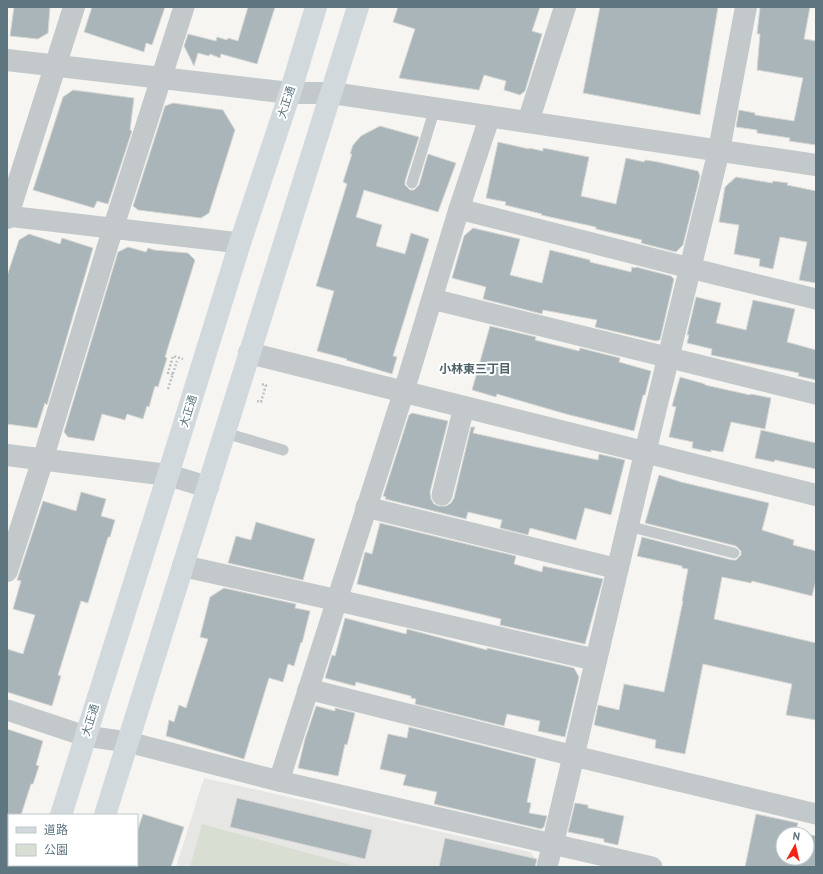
<svg xmlns="http://www.w3.org/2000/svg" width="823" height="874" font-family="'PT Sans','Noto Sans JP',sans-serif">
<rect width="100%" height="100%" fill="#f6f5f2"/>
<path fill="#e6e7e5" d="M 204,778 L 530,852 L 536,859 L 534,867 L 176,867 Z"/>
<path fill="#d8ded2" d="M 202,824 L 359,867 L 190,867 Z"/>
<g fill="#a9b5b8" stroke="#d7d7d4">
<path d="M 14,7 L 50,7 L 48,33 L 38,39 L 10,36 Z"/>
<path d="M 92,7 L 165,7 L 152,45 L 146,43 L 144,52 L 84,32 Z"/>
<path d="M 248,7 L 275,7 L 257,64 L 221,54 L 220,58 L 210,54 L 209,56 L 198,53 L 194,66 L 184,46 L 188,34 L 216,41 L 217,37 L 227,40 L 228,38 L 238,41 Z"/>
<path d="M 398,7 L 540,7 L 532,31 L 542,34 L 525,91 L 520,95 L 504,90 L 506,81 L 484,75 L 479,90 L 399,78 L 415,29 L 393,22 Z"/>
<path d="M 600,7 L 718,7 L 700,115 L 583,93 Z"/>
<path d="M 760,7 L 810,7 L 804,39 L 816,41 L 816,145 L 789,141 L 790,138 L 757,133 L 757,130 L 736,127 L 739,110 L 755,113 L 755,115 L 794,121 L 803,78 L 757,70 L 760,34 L 757,34 Z"/>
<path d="M 73,90 L 134,98 L 130,130 L 132,131 L 108,204 L 97,201 L 94,208 L 33,190 L 63,97 Z"/>
<path d="M 173,103 L 223,110 L 235,130 L 209,213 L 201,218 L 138,210 L 133,206 L 165,106 Z"/>
<path d="M 380,126 L 419,137 L 405,181 L 405,185 L 410,190 L 414,190 L 419,185 L 428,154 L 456,163 L 438,212 L 364,190 L 356,217 L 382,225 L 376,246 L 405,254 L 411,233 L 429,239 L 393,356 L 397,357 L 392,374 L 346,360 L 347,359 L 317,351 L 334,291 L 316,286 L 347,184 L 343,182 L 352,154 L 350,154 L 353,145 L 361,136 Z"/>
<path d="M 498,142 L 529,149 L 529,148 L 543,151 L 543,148 L 589,157 L 581,196 L 616,204 L 626,158 L 644,162 L 645,160 L 658,162 L 698,171 L 700,176 L 683,245 L 676,252 L 641,243 L 642,240 L 596,229 L 596,227 L 541,215 L 542,214 L 505,205 L 506,202 L 486,198 Z"/>
<path d="M 736,177 L 772,183 L 773,181 L 788,183 L 787,185 L 816,191 L 816,283 L 799,280 L 807,242 L 780,237 L 773,269 L 759,266 L 760,259 L 734,254 L 739,225 L 719,222 L 725,187 Z"/>
<path d="M 473,228 L 520,239 L 510,275 L 542,283 L 550,250 L 590,260 L 590,262 L 631,272 L 632,267 L 635,268 L 636,267 L 671,276 L 674,279 L 660,340 L 656,341 L 595,327 L 597,320 L 543,310 L 542,314 L 483,299 L 486,287 L 452,278 L 464,236 Z"/>
<path d="M 29,234 L 60,244 L 62,238 L 93,248 L 47,405 L 45,403 L 37,428 L 7,424 L 7,276 L 19,240 Z"/>
<path d="M 128,247 L 146,252 L 148,248 L 154,250 L 188,253 L 195,260 L 165,357 L 167,358 L 158,387 L 155,386 L 149,407 L 147,406 L 143,419 L 127,414 L 125,420 L 102,414 L 94,441 L 68,437 L 64,432 L 118,252 Z"/>
<path d="M 696,297 L 721,303 L 716,323 L 746,330 L 753,300 L 795,309 L 787,342 L 816,350 L 816,380 L 798,376 L 799,373 L 711,355 L 712,349 L 687,343 L 689,335 L 687,335 Z"/>
<path d="M 490,326 L 536,337 L 535,340 L 579,351 L 580,348 L 620,358 L 619,362 L 651,371 L 645,395 L 643,395 L 634,431 L 566,414 L 497,394 L 496,397 L 472,390 Z"/>
<path d="M 680,377 L 705,384 L 705,385 L 750,395 L 751,394 L 771,398 L 765,429 L 731,422 L 723,452 L 711,450 L 711,452 L 692,448 L 693,442 L 669,437 L 676,407 L 672,406 Z"/>
<path d="M 412,413 L 448,421 L 430,492 L 431,499 L 434,504 L 439,506 L 446,506 L 451,503 L 454,498 L 471,427 L 475,427 L 473,433 L 536,447 L 598,460 L 599,454 L 625,460 L 611,515 L 585,508 L 576,540 L 530,528 L 528,535 L 500,528 L 502,520 L 468,512 L 466,519 L 385,499 L 386,497 L 383,496 L 386,487 L 409,415 Z"/>
<path d="M 761,430 L 816,443 L 816,469 L 775,460 L 774,462 L 755,458 Z"/>
<path d="M 659,475 L 681,482 L 769,503 L 762,530 L 794,540 L 793,545 L 816,551 L 816,580 L 812,596 L 752,581 L 751,583 L 722,577 L 714,619 L 816,643 L 816,720 L 786,715 L 792,684 L 703,664 L 685,754 L 655,748 L 656,740 L 594,725 L 598,705 L 619,710 L 624,684 L 664,692 L 683,601 L 682,601 L 688,569 L 682,568 L 682,566 L 637,556 L 642,537 L 732,560 L 736,560 L 741,555 L 741,551 L 736,546 L 645,523 Z"/>
<path d="M 81,492 L 106,499 L 101,516 L 115,520 L 110,537 L 108,537 L 88,603 L 81,601 L 58,675 L 61,676 L 52,706 L 7,692 L 7,649 L 23,654 L 35,615 L 13,609 L 21,581 L 17,580 L 43,501 L 76,511 Z"/>
<path d="M 256,522 L 315,539 L 303,580 L 228,563 L 236,536 L 251,540 Z"/>
<path d="M 380,523 L 516,556 L 514,564 L 542,572 L 543,566 L 603,579 L 585,644 L 500,625 L 501,619 L 357,584 L 365,552 L 372,554 Z"/>
<path d="M 224,588 L 296,604 L 295,608 L 310,611 L 302,643 L 301,642 L 294,666 L 288,664 L 283,682 L 269,678 L 244,759 L 166,736 L 169,720 L 174,722 L 179,705 L 186,708 L 208,639 L 200,637 L 210,597 Z"/>
<path d="M 345,618 L 406,634 L 407,629 L 487,650 L 487,648 L 574,668 L 579,677 L 565,737 L 538,731 L 540,721 L 507,714 L 504,726 L 415,704 L 416,699 L 411,698 L 411,696 L 356,682 L 355,686 L 325,678 L 332,655 L 335,656 Z"/>
<path d="M 316,706 L 335,711 L 335,708 L 355,713 L 347,745 L 345,744 L 338,776 L 298,768 L 305,739 Z"/>
<path d="M 409,727 L 536,759 L 527,802 L 531,803 L 529,813 L 547,816 L 544,827 L 541,829 L 434,804 L 437,792 L 403,785 L 406,775 L 380,769 L 388,734 L 407,738 Z"/>
<path d="M 7,729 L 43,741 L 36,765 L 39,766 L 33,784 L 31,784 L 21,815 L 7,815 Z"/>
<path d="M 237,798 L 372,830 L 365,859 L 230,827 Z"/>
<path d="M 575,803 L 588,805 L 588,808 L 624,816 L 618,845 L 604,842 L 604,839 L 568,832 Z"/>
<path d="M 143,814 L 184,827 L 171,867 L 137,867 L 137,832 Z"/>
<path d="M 756,814 L 798,823 L 795,832 L 806,834 L 783,834 L 783,858 L 807,858 L 807,834 L 816,836 L 816,867 L 745,867 Z"/>
<path d="M 445,838 L 537,859 L 535,867 L 439,867 Z"/>
</g>
<g fill="none" stroke-linecap="round" stroke-linejoin="round">
<g stroke="#bec1c3" stroke-width="2.5" stroke-dasharray="2 2" stroke-linecap="butt">
<path d="M 173,374 L 168,373 L 173,356 L 183,359"/>
<path d="M 168,389 L 177,361"/>
<path d="M 257,401 L 261,402 L 266,385 L 260,384"/>
</g>
<g stroke="#c3c8cb" stroke-width="11">
<path d="M 412,183 L 435,108"/>
<path d="M 225,433 L 283,450"/>
<path d="M 628,526 L 734,553"/>
</g>
<g stroke="#c3c8cb" stroke-width="21">
<path d="M 459,209 L 690,268 L 816,299"/>
<path d="M 7,216 L 240,243"/>
<path d="M 432,299 L 816,394"/>
<path d="M 43,459 L 110,238 L 184,7"/>
<path d="M 442,495 L 464,407"/>
<path d="M 366,507 L 618,569"/>
<path d="M 308,689 L 574,756 L 816,814"/>
<path d="M 7,710 L 85,736 L 128,742 L 279,781 L 652,867"/>
<path d="M 279,781 L 404,391 L 459,209 L 490,116"/>
<path d="M 547,867 L 553,843"/>
</g>
<g stroke="#c3c8cb" stroke-width="22">
<path d="M 7,60 L 290,93 L 332,93 L 816,165"/>
<path d="M 528,122 L 565,7"/>
<path d="M 7,218 L 74,7"/>
<path d="M 249,353 L 816,495"/>
<path d="M 7,455 L 168,475 L 208,487"/>
<path d="M 183,566 L 336,600 L 596,660"/>
<path d="M 7,571 L 43,459"/>
<path d="M 553,843 L 645,453 L 719,150 L 746,7"/>
</g>
<g stroke="#d2d9dc" stroke-width="22">
<path d="M 61,815 L 168,475 L 240,243 L 290,93 L 316,7"/>
<path d="M 105,815 L 358,7"/>
<path d="M 44,867 L 45,865"/>
<path d="M 88,867 L 89,865"/>
</g>
</g>
<g text-anchor="middle" stroke-width="4" stroke-linejoin="round" paint-order="stroke">
<g font-size="11" fill="#5e7680" stroke="#fff">
<text transform="translate(286 102) rotate(-72)" y="4">大正通</text>
<text transform="translate(188 411) rotate(-73)" y="4">大正通</text>
<text transform="translate(90 720) rotate(-73)" y="4">大正通</text>
</g>
<g font-size="12" font-weight="bold" fill="#51636a" stroke="#fff">
<text x="475" y="373">小林東三丁目</text>
</g>
</g>
<rect width="823" height="874" fill="none" stroke="#5e7680" stroke-width="16"/>
<rect x="8" y="814" width="130" height="52" fill="#ffffff" stroke="#bfc8cc"/>
<rect x="16" y="827" width="20" height="6" fill="#d2d9dc" stroke="#bfc8cc"/>
<text x="44" y="834" font-size="12" fill="#5e7680">道路</text>
<rect x="16" y="844" width="20" height="12" fill="#d8ded2" stroke="#bfc8cc"/>
<text x="44" y="854" font-size="12" fill="#5e7680">公園</text>
<g transform="translate(795 846) rotate(8)"><circle r="19" fill="#ffffff" stroke="#bfc8cc"/>
<path d="M0-3L7 15L0 10L-7 15Z" fill="#f32415"/>
<text y="-6" font-size="11" font-weight="bold" text-anchor="middle" fill="#5e7680">N</text>
</g>
</svg>
